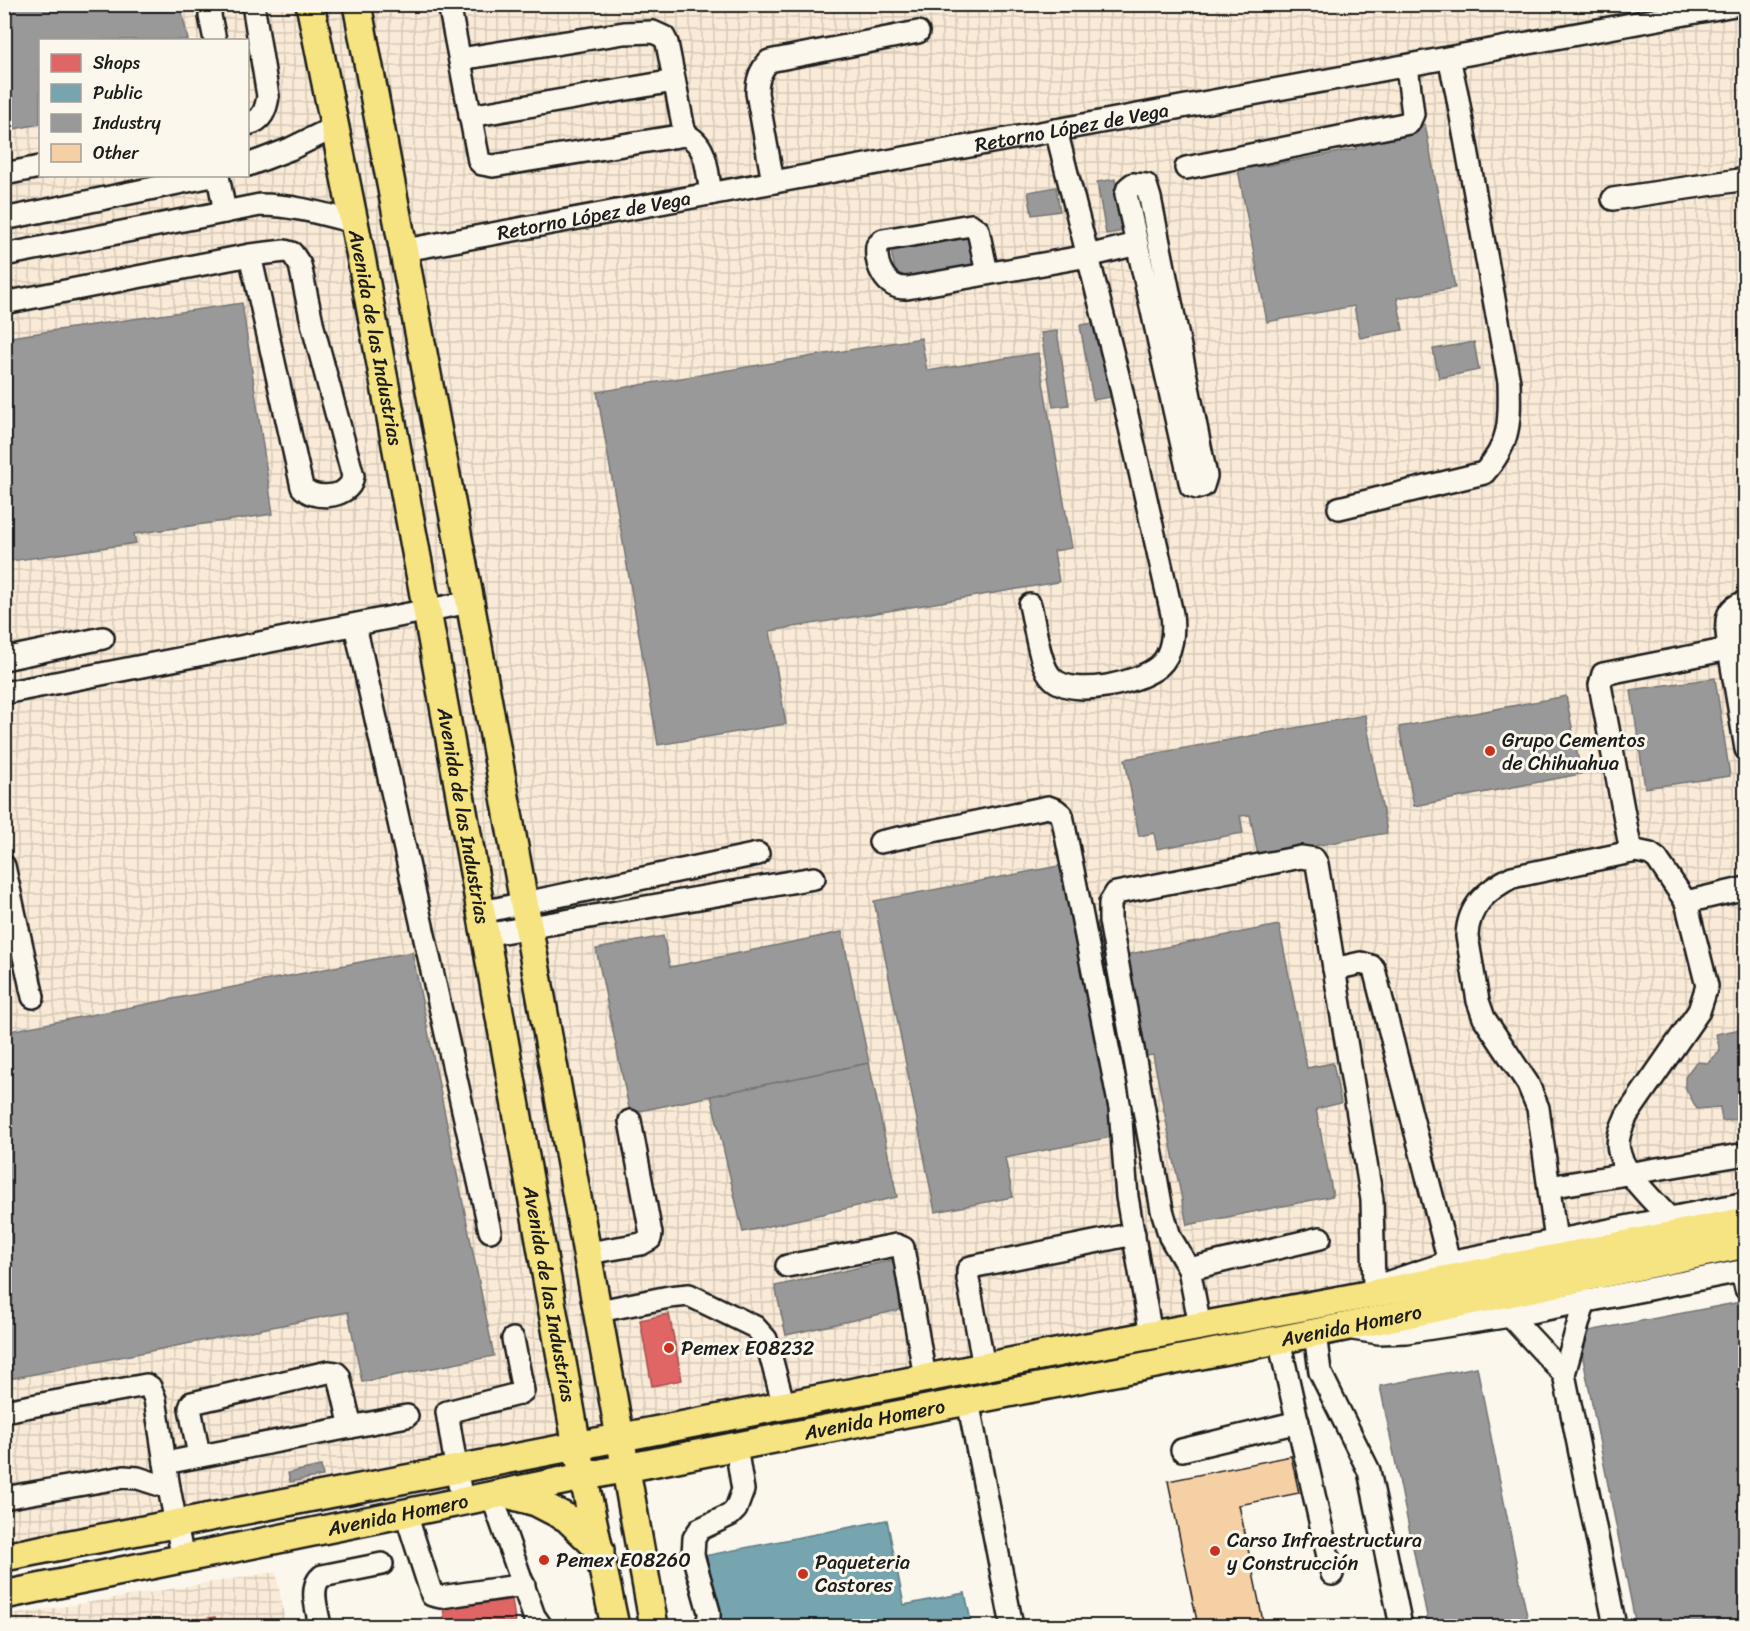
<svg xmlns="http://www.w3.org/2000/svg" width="1750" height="1631" font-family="Sriracha,sans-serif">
<defs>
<pattern id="industrial-grid" width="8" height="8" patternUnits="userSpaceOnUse" patternTransform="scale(1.5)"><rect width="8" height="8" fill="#f9ebd7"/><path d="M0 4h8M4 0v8" fill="none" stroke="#d5c9b8"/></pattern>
</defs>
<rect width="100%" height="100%" fill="#fbf7ec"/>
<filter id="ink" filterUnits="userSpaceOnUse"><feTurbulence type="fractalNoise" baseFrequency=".0167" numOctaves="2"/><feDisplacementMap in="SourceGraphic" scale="12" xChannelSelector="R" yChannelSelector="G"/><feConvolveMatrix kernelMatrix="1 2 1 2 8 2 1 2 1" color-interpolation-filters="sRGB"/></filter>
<g filter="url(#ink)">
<g fill="url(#industrial-grid)" fill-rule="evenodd">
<path d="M 5,5 L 1745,5 L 1745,1207 L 5,1553 ZM 40,40 L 248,40 L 248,176 L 40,176 Z"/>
<path d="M 276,1572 L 286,1626 L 5,1626 L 5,1616 Z"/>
</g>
<g fill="#e06666" stroke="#a55050" stroke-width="1.5">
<path d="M 669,1314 L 682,1380 L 652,1386 L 640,1320 Z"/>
<path d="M 512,1599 L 516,1626 L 445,1626 L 443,1607 Z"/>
<path d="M 215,1617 L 217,1626 L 169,1626 Z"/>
</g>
<path fill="#76a5af" stroke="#5b7c83" stroke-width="1.5" d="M 887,1520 L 904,1605 L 965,1593 L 972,1626 L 718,1626 L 704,1556 Z"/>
<g fill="#999" stroke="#747474" stroke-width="1.5">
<path d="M 4,4 L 180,4 L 188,40 L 40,40 L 40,124 L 4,131 Z"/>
<path d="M 1425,124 L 1455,288 L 1397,298 L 1403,330 L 1360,338 L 1354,306 L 1267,322 L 1236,159 L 1257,155 L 1260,167 L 1356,149 L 1353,137 Z"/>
<path d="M 1115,179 L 1124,231 L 1106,234 L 1097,182 Z"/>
<path d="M 1056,187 L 1060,211 L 1032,215 L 1028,192 Z"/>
<path d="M 969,237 L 975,266 L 897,280 L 891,251 Z"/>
<path d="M 242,303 L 273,514 L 134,534 L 136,543 L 4,562 L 4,338 Z"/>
<path d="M 1099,322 L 1111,397 L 1093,400 L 1080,325 Z"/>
<path d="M 1057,331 L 1069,405 L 1053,407 L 1041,333 Z"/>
<path d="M 921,338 L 927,371 L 1038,353 L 1072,548 L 1054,551 L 1059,582 L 770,631 L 786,724 L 658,745 L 597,392 Z"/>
<path d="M 1474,342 L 1479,370 L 1439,378 L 1433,349 Z"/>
<path d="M 1715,678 L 1730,776 L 1645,788 L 1631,690 Z"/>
<path d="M 1566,696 L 1581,774 L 1414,806 L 1399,727 Z"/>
<path d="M 1365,715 L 1387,833 L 1258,856 L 1250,815 L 1240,816 L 1243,833 L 1157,849 L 1154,833 L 1139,836 L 1125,759 Z"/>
<path d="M 1064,865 L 1117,1136 L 1005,1158 L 1013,1197 L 935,1212 L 874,901 Z"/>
<path d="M 1746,915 L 1746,942 L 1739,916 Z"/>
<path d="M 1279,925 L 1307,1068 L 1333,1063 L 1341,1103 L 1316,1109 L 1333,1196 L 1187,1225 L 1153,1055 L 1139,1057 L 1119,956 Z"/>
<path d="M 842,932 L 869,1063 L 630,1113 L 596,949 L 663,936 L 670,967 Z"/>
<path d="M 412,952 L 494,1356 L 362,1382 L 348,1312 L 4,1380 L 4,1032 Z"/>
<path d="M 1746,1028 L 1746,1118 L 1722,1121 L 1720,1107 L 1697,1109 L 1685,1087 L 1685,1077 L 1696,1062 L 1708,1063 L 1720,1051 L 1716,1034 Z"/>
<path d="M 869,1063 L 897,1197 L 743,1232 L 711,1096 Z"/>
<path d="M 893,1260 L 904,1309 L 786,1335 L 775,1286 Z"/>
<path d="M 1746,1301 L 1746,1626 L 1636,1626 L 1578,1333 Z"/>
<path d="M 1477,1367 L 1529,1626 L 1429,1626 L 1380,1386 Z"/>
<path d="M 321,1466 L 323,1476 L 290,1482 L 288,1473 Z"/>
</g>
<path fill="#f5d0a5" stroke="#1c1c1c" stroke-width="1.5" d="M 1291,1456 L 1299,1493 L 1239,1505 L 1264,1626 L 1198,1626 L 1168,1481 Z"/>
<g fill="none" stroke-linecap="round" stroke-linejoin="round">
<g stroke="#1c1c1c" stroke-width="26">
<g id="minor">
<path d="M 211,4 L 210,16 L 215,40"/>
<path d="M 449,4 L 479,161 L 482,164 L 493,166 L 685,135 C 708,143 707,173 711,194"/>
<path d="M 460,59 L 624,33 L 653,32 L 664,37 L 667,43 L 685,135"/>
<path d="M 470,116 L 674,81"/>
<path d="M 248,124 C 262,121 266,110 268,96 L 253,4"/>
<path d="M 248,165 L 290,149 L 335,127"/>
<path d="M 1186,168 L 1409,123 L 1413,114 L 1407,66"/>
<path d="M 4,174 L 40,167"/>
<path d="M 218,176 L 225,212"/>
<path d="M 773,182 L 757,93 C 757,80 760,71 769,61 L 918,32"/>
<path d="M 1133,184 L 1146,185 L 1150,198 L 1206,476 L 1203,486 L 1197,488 L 1191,486 L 1126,194 L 1128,188 Z"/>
<path d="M 1613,199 L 1746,179"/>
<path d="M 4,219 L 212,176"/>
<path id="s1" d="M 405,250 L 1740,4"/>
<path d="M 4,255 L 260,205 C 293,205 323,214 354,222"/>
<path d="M 987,273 L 978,230 L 971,225 L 883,240 L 877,246 C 875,265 885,289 907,288 L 1088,256 L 1137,244"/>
<path d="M 4,303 L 250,255 L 285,251 L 292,253 L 300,265 L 313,327 L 353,476 C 352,479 352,482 350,485 C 340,499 312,499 302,487 L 250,255"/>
<path d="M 1339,508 L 1484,473 C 1511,443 1510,420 1509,382 L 1457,94 L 1449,58"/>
<path d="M 1030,605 C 1035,624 1039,667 1053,679 C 1075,698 1139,683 1159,666 C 1173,654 1174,631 1172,614 L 1119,379 L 1056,130"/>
<path d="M 355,625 L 490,1231"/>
<path d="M 1729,649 C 1727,628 1720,609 1746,602"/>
<path d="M 4,659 L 103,638"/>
<path d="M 4,693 L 470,602"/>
<path d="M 880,842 L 1048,807 L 1056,810 L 1062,815 L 1120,1108 L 1127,1197 L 1151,1335"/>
<path d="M 1631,852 L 1600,685 L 1603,674 L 1729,649 L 1746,749"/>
<path d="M 4,866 L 33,997"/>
<path d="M 1686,902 L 1746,888"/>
<path d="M 482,912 L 758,854"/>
<path d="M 485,935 L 814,878"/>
<path d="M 1334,969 L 1361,963 L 1371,966 L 1374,969 L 1449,1262"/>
<path d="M 1549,1187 L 1746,1154"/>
<path d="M 1556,1241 L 1538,1108 L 1528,1084 L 1484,1018 L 1478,1001 L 1467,936 C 1468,906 1487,890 1512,877 L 1636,851 L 1650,854 L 1657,859 L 1686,902 L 1707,986 L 1699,1011 L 1627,1115 C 1622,1126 1616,1138 1619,1151 C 1623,1173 1654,1201 1669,1218"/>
<path d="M 588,1253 L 641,1244 L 650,1239 L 651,1234 L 630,1121"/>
<path d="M 787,1266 L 896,1245 L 903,1248 L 925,1378"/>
<path d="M 1189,1269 L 1320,1238"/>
<path d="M 1742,1271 L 1746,1289"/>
<path d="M 1389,1282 L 1449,1262 L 1746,1203"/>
<path d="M 1585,1300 L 1564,1374 L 1615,1626"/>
<path d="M 599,1311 L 669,1297 L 689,1295 L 755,1327 L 766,1339 L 784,1406"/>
<path d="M 1510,1316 L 1564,1374"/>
<path d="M 1200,1326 L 1189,1269 L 1170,1237 L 1162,1210 L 1110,921 L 1110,903 L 1116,893 L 1301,857 L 1314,859 L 1317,864 L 1372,1200 L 1374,1288"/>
<path d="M 1353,1329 L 1379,1333 L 1406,1332 L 1510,1316 L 1746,1270"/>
<path d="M 1315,1333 L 1320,1372 L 1369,1471 L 1401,1626"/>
<path d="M 1279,1340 L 1332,1574"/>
<path d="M 984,1367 L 968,1279 L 968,1270 L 971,1267 L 1134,1234"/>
<path d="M 968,1401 L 1012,1626"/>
<path d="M 4,1411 L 146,1385 L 150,1387 L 155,1399 L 169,1488 L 183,1559"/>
<path d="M 1182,1450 L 1298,1422"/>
<path d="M 199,1456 L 190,1408 L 192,1403 L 328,1372 L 336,1373 L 339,1376 L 351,1427"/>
<path d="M 165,1463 L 407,1416"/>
<path d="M 492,1496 L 534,1616 L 541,1626"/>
<path d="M 4,1498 L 124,1477 L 138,1478 L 169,1488"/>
<path d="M 462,1502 L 447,1412 L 518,1394 L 523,1391 L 513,1339"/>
<path d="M 406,1514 L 432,1595 L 441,1597 L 524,1585"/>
<path d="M 320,1626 C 318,1612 308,1587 322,1576 L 382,1564"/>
<path d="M 705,1626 L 709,1618 L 709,1612 L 693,1555 L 694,1538 L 700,1529 L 730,1515 L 736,1509 L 743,1490 L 736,1447"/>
</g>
</g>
<g stroke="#1c1c1c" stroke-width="32">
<g id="major">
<path id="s2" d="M 310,4 L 361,257 L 427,611 L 577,1446 L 615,1626"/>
<path d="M 357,4 L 470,602 L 654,1626"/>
<path d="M 507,1494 L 536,1502 L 567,1518 L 600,1550"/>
<path d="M 4,1557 L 1071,1350 L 1346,1299 L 1746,1221"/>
<path id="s3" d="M 4,1595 L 626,1468 L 1344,1327 L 1746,1244"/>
</g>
</g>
<use href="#minor" stroke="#fbf7ec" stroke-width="21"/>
<use href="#major" stroke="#f6e381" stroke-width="27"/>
</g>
</g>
<g fill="#c8321e" stroke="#fbf7ec" stroke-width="2">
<circle cx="1490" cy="751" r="6"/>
<circle cx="669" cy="1348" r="6"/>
<circle cx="1215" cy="1551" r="6"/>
<circle cx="544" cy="1560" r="6"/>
<circle cx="803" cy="1574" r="6"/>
</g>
<g text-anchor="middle" stroke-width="6" stroke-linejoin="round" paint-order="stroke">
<g font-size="20" fill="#1c1c1c" stroke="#fbf7ec">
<text dy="7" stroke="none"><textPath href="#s1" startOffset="678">Retorno López de Vega</textPath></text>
<text dy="7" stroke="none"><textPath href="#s1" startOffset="192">Retorno López de Vega</textPath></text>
<text dy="7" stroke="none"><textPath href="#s2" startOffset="340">Avenida de las Industrias</textPath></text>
<text dy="7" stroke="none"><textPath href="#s2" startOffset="826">Avenida de las Industrias</textPath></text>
<text dy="7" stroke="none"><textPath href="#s2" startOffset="1312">Avenida de las Industrias</textPath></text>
<text dy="7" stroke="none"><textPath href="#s3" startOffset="1374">Avenida Homero</textPath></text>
<text dy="7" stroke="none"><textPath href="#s3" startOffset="888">Avenida Homero</textPath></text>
<text dy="7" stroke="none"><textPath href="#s3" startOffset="402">Avenida Homero</textPath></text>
</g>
<g font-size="20" fill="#1c1c1c" stroke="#fbf7ec" text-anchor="start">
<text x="1502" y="747">Grupo Cementos<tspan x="1502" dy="23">de Chihuahua</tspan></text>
<text x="681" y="1355">Pemex E08232</text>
<text x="1227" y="1547">Carso Infraestructura<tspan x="1227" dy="23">y Construcción</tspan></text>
<text x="556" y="1567">Pemex E08260</text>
<text x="815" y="1569">Paqueteria<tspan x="815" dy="23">Castores</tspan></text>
</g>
</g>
<rect width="1750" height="1631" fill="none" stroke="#fbf7ec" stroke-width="24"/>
<rect x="12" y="12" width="1726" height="1607" fill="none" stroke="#1c1c1c" stroke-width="2" filter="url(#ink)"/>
<rect x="39" y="39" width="210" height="138" fill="#fbf7ec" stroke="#a29f99" stroke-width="1.5"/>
<rect x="51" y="54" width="30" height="18" fill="#e06666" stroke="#a29f99" stroke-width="1.5"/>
<text x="93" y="69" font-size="18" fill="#1c1c1c">Shops</text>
<rect x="51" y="84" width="30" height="18" fill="#76a5af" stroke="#a29f99" stroke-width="1.5"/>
<text x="93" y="99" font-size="18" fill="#1c1c1c">Public</text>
<rect x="51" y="114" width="30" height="18" fill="#999999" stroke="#a29f99" stroke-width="1.5"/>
<text x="93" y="129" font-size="18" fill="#1c1c1c">Industry</text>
<rect x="51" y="144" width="30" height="18" fill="#f5d0a5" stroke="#a29f99" stroke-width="1.5"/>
<text x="93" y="159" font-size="18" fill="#1c1c1c">Other</text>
</svg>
